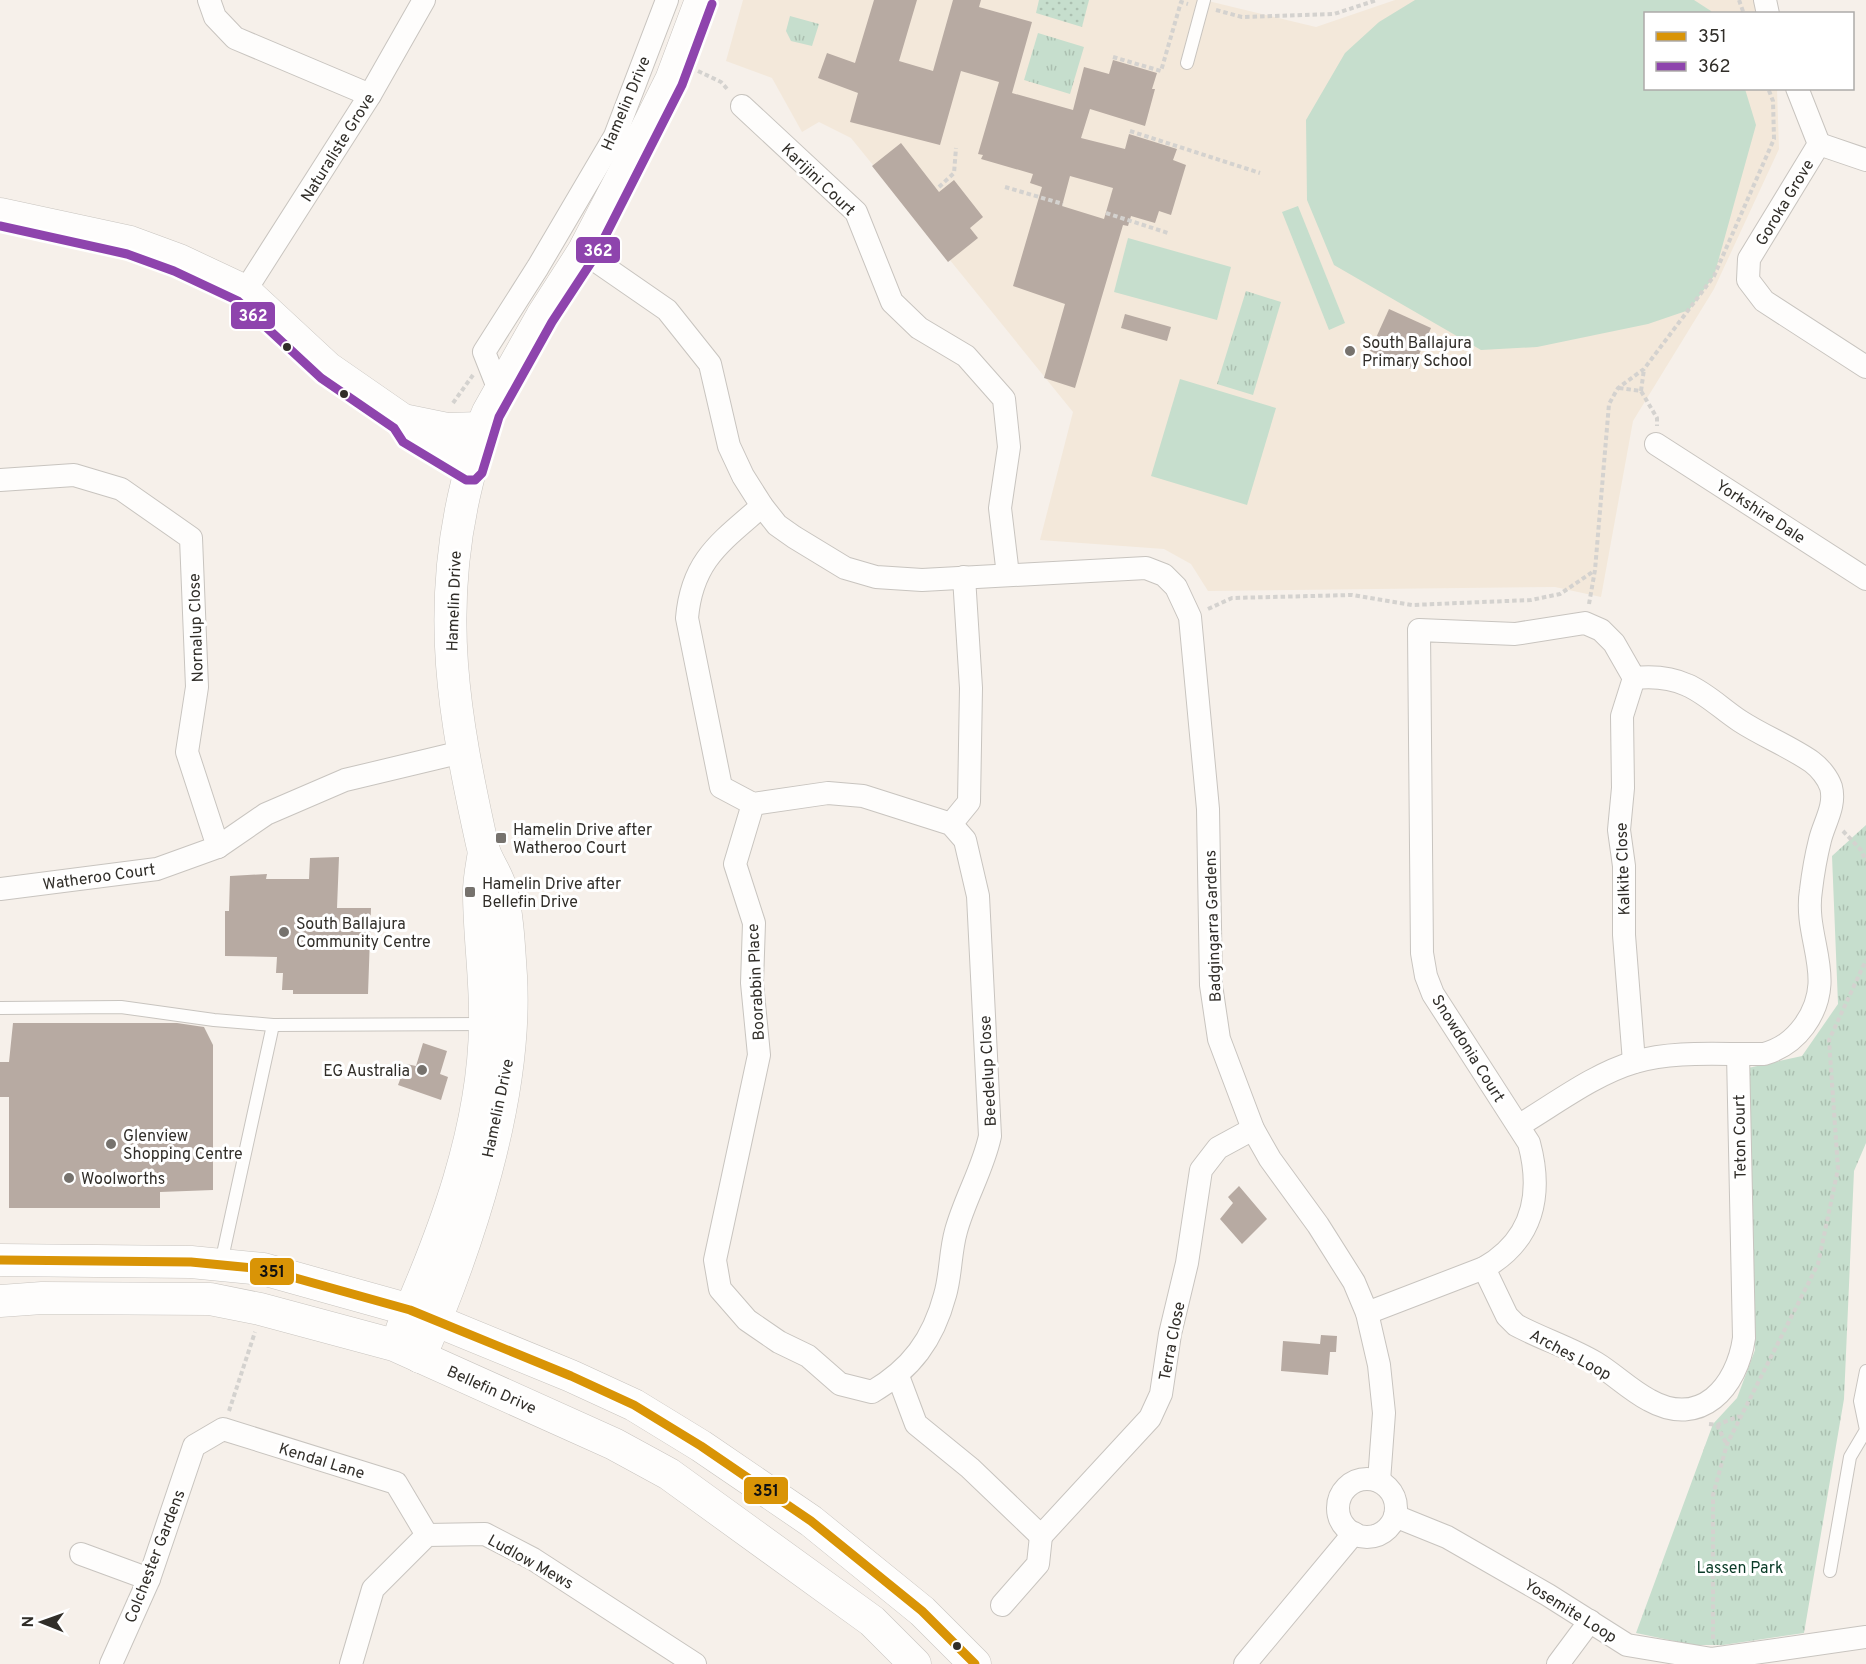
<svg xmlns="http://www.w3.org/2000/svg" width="1866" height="1664" font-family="Overpass,sans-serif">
<defs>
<pattern id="grass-dots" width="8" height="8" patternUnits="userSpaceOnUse" patternTransform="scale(1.5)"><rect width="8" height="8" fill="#c6decd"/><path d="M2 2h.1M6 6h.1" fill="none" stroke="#abbfb0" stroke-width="1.8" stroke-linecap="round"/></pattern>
<pattern id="park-tufts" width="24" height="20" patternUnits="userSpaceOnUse" patternTransform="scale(1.5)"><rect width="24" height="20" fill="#c6decd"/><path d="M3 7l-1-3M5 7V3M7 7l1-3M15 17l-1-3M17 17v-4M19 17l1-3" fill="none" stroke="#abbfb0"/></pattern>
</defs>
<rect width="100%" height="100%" fill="#f6f0ea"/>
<path fill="#f3e8da" d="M 743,0 L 1204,0 L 1316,27 L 1395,0 L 1762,0 L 1765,13 L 1646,14 L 1646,88 L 1777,89 L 1779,149 L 1714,289 L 1633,421 L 1601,597 L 1555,587 L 1208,591 L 1191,564 L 1164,549 L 1040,540 L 1073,412 L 851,138 L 819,122 L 802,132 L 772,78 L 726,61 Z"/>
<path fill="url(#grass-dots)" d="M 1039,0 L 1089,0 L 1082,27 L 1036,13 Z"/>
<g fill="url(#park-tufts)">
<path d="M 790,16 L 819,24 L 812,46 L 791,41 L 786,31 Z"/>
<path d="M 1038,33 L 1084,47 L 1070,94 L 1024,80 Z"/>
<path d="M 1246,291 L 1281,302 L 1253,395 L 1217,384 Z"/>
<path d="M 1866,825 L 1866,1143 L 1854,1171 L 1844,1399 L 1804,1633 L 1723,1645 L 1693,1645 L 1636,1633 L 1713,1424 L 1737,1398 L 1755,1350 L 1748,1068 L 1802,1056 L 1838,1004 L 1832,856 Z"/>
</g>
<g fill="#c6decd">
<path d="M 1415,0 L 1694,0 L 1711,11 L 1712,13 L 1646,14 L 1646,88 L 1745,89 L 1756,125 L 1714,276 L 1689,310 L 1648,324 L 1537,347 L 1481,350 L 1334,265 L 1307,200 L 1306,120 L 1345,53 L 1379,22 Z"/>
<path d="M 1298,206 L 1345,323 L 1329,330 L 1282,212 Z"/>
<path d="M 1128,238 L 1231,267 L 1217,320 L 1114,292 Z"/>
<path d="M 1180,379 L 1276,408 L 1247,505 L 1151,476 Z"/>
</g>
<g fill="#b7aaa2" fill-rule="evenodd">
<path d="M 874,0 L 917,0 L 899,61 L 933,71 L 953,0 L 981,0 L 979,7 L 1032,22 L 1012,93 L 1073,110 L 1084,67 L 1109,74 L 1113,60 L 1157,73 L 1152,89 L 1155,89 L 1145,126 L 1090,109 L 1081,138 L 1125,149 L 1129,134 L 1177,149 L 1173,160 L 1186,165 L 1171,215 L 1159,211 L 1155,223 L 1131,216 L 1128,226 L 1123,225 L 1075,388 L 1044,378 L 1065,304 L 1013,286 L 1042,187 L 1030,183 L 1033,174 L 981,159 L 983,155 L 978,154 L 999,82 L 961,71 L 940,145 L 850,122 L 858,93 L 818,78 L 827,53 L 855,63 ZM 1070,176 L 1113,188 L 1104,219 L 1062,206 Z"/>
<path d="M 901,143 L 939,192 L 954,180 L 983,217 L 970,228 L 978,238 L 948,262 L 872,166 Z"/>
<path d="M 1389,309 L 1431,328 L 1412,370 L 1370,351 Z"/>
<path d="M 1125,314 L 1171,327 L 1167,341 L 1121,328 Z"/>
<path d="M 339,857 L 337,908 L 371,908 L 368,994 L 293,994 L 293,990 L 282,990 L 283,973 L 276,973 L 277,957 L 225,956 L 225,911 L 229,911 L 230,876 L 267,874 L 266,879 L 309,879 L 310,858 Z"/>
<path d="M 13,1023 L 177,1023 L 204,1027 L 213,1045 L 213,1190 L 160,1192 L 160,1208 L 9,1208 L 9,1097 L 0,1097 L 0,1062 L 9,1062 Z"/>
<path d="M 423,1043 L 447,1051 L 440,1074 L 448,1077 L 441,1100 L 398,1085 L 406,1064 L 416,1066 Z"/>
<path d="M 1239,1186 L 1267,1219 L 1242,1244 L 1220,1219 L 1233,1203 L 1228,1197 Z"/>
<path d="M 1321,1335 L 1337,1336 L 1336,1352 L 1330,1352 L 1328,1375 L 1281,1371 L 1283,1341 L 1320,1344 Z"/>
</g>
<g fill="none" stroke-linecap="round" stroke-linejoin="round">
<g stroke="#c8c4bf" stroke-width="14">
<g id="lane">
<path d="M 1187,63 L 1204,0"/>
<path d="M 0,1008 L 121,1007 L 214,1020 L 273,1025"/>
<path d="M 221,1263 L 273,1025 L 484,1024"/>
<path d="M 1830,1571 L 1850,1457 L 1866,1430 L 1860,1401 L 1866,1371"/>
</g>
</g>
<g stroke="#c8c4bf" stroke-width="24">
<g id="street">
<path d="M 209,0 L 215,17 L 235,38 L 370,95"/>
<path d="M 1765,0 L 1768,14"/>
<path d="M 1797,88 L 1819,144 L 1749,259 L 1748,280 L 1764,301 L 1866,367"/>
<path d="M 742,106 L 856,212 L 892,302 L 919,328 L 966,356 L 1004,399 L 1009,447 L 1000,508 L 1008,575"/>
<path d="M 1819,144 L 1866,160"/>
<path d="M 583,252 L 667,310 L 710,364 L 729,446 L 743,476 L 762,506 L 777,525 L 794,537 L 845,568 L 876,577 L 922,580 L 1146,568 L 1164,575 L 1176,587 L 1190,617 L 1208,809 L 1211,985 L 1219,1039 L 1253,1129 L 1270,1159 L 1318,1225 L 1354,1282 L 1367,1313 L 1379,1365 L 1384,1413 L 1379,1481"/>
<path d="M 245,291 L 370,95 L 424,0"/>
<path d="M 499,390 L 484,352 L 538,267 L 615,136 L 667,0"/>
<path d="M 1656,444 L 1866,579"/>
<path d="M 0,480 L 74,475 L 121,489 L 191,538 L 197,687 L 187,752 L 218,847"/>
<path d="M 753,804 L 828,793 L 863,796 L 951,824 L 965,840 L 978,896 L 990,1136 C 983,1169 965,1198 956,1231 C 950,1252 951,1275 945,1295 C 933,1340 911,1369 872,1392 L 840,1384 L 808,1356 L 779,1342 L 747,1320 L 720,1289 L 715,1260 L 759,1055 L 752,983 L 754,923 L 735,864 L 753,804 L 721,787 L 687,618 C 692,560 721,542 762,506"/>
<path d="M 951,824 L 969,802 L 971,688 L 964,577"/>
<path d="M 0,889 L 157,869 L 218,847 L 266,814 L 345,780 L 462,752"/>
<path d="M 1634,1062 L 1624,935 L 1624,866 L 1619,830 L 1623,788 L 1622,716 L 1634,678"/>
<path d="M 1484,1268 L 1507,1316 L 1516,1325 C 1542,1339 1571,1348 1596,1363 C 1614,1374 1630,1390 1649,1400 C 1701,1429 1737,1387 1744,1338 L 1738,1054"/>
<path d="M 1367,1313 L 1484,1268 C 1533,1240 1543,1195 1529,1143 L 1433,994 L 1426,976 L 1422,953 L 1419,630 L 1515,634 L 1585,623 L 1601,630 L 1614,643 L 1634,678 C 1653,676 1670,677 1687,685 C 1706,693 1723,710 1740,721 C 1763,736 1789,746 1812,762 C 1820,768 1828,778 1831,787 C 1836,806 1824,823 1820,840 C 1816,856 1813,873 1811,890 C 1803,940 1839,978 1804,1026 C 1793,1041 1781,1049 1764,1054 C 1722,1055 1675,1050 1635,1062 C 1594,1074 1555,1104 1518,1126"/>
<path d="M 898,1376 L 916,1424 L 970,1468 L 1041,1536 L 1150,1418 L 1161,1394 L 1170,1334 L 1187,1263 L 1201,1170 L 1218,1148 L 1253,1129"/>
<circle cx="1367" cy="1508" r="29"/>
<path d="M 1395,1516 L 1447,1537 L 1548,1595 L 1627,1645 L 1712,1659 L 1866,1637"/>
<path d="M 81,1554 L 149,1579"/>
<path d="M 1002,1605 L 1038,1564 L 1041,1536"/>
<path d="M 111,1664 L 149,1579 L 194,1446 L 223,1429 L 396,1483 L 427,1535"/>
<path d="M 351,1664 L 373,1589 L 427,1535 L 485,1534 L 533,1559 L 695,1664"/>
<path d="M 1245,1664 L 1354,1533"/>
<path d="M 1558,1664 L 1590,1621"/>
</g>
</g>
<g stroke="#c8c4bf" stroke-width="33">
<g id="secondary">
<path d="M 0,214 L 130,242 L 179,260 L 245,291 L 328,368 L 403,420 L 447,429 L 481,428"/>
<path d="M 407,427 L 410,432 L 471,469"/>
<path d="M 1,1260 L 191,1262 L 263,1269 L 410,1310 L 571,1376 L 634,1405 L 701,1446 L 811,1521 L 922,1611 L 975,1664"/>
<path d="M 0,1301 L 42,1298 L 210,1299 L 260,1309 L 394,1345 L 614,1444 L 669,1474 L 872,1621 L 915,1664"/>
<path d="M 402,1329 C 444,1234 484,1129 485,1024 C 486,980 479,936 479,892 C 479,879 482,865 484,852"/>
<path d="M 420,1357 C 468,1247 518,1098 511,976 C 509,947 508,917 501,889 C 497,873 485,860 482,844 C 454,717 435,612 467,483 C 473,459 478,435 488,412 L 542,316 L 583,252 L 637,148 L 671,80 L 701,0"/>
</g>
</g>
<g stroke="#d4d2cf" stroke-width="4" stroke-dasharray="4.5 3" stroke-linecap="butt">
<path d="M 1739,0 L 1744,14"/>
<path d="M 1216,10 L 1242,17 L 1334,14 L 1377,0"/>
<path d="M 1113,57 L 1161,71 L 1181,2 L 1188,4"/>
<path d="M 698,71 L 721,82 L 729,91"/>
<path d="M 1130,131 L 1260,173"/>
<path d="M 939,187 L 954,173 L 956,148"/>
<path d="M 1005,187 L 1063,204"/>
<path d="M 1106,213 L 1168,233"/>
<path d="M 1619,388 L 1641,391 L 1657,418 L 1657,426"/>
<path d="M 1641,391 L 1644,369"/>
<path d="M 453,403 L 473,375"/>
<path d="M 1589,604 L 1595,570 L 1609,404 L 1618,388 L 1644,369 L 1714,276 L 1774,139 L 1773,101 L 1768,88"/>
<path d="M 1208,609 L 1232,598 L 1352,595 L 1412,605 L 1531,600 L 1560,594 L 1594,571"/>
<path d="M 1843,831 L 1861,850 L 1866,861"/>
<path d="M 229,1411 L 255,1332"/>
<path d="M 1709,1424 L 1717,1425 L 1739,1416"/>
<path d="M 1717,1425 L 1726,1443"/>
<path d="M 1713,1639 L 1713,1495 L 1727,1444 L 1818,1264 L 1838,1169 L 1829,1040 L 1866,960"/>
</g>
<use href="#lane" stroke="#fefdfc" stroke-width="12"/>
<use href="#street" stroke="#fefdfc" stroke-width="22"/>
<use href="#secondary" stroke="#fefdfc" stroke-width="32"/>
<g stroke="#fff" stroke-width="14">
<path id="bus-1" d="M 1,1260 L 191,1262 L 263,1269 L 410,1310 L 571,1376 L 634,1405 L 701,1446 L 811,1521 L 922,1611 L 975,1664"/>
</g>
<g stroke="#fff" stroke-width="14">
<path id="bus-2" d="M 0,226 L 127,254 L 174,271 L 238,301 L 321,378 L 394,428 L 403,442 L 466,480 L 475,480 L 482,473 L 499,417 L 552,322 L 594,258 L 682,85 L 712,4"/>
</g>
<use href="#bus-1" stroke="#d99406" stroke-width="9"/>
<use href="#bus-2" stroke="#8e44ad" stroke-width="9"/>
</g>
<g fill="#312e29" stroke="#fff" stroke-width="2">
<circle cx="287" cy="347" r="5"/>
<circle cx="344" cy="394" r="5"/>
<circle cx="957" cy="1646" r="5"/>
</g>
<g fill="#76726d" stroke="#fff" stroke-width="2">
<circle cx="1350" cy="351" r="6"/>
<rect x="495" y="832" width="12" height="12" rx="3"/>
<rect x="464" y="886" width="12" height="12" rx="3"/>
<circle cx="284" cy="932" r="6"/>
<circle cx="422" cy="1070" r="6"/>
<circle cx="111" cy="1144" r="6"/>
<circle cx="69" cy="1178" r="6"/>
</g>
<g text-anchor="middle" stroke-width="6" stroke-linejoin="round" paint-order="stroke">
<g font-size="16" fill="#312e29" stroke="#fff">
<text transform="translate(625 103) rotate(-67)" y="6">Hamelin Drive</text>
<text transform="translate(337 147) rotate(-58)" y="6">Naturaliste Grove</text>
<text transform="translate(819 179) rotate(44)" y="6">Karijini Court</text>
<text transform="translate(1784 202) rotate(-59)" y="6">Goroka Grove</text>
<text transform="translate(1761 511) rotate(33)" y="6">Yorkshire Dale</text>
<text transform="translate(453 601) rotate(-88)" y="6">Hamelin Drive</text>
<text transform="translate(195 628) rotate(-92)" y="6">Nornalup Close</text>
<text transform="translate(1622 869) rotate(-92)" y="6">Kalkite Close</text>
<text transform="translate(99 876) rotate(-8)" y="6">Watheroo Court</text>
<text transform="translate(1212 926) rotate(-92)" y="6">Badgingarra Gardens</text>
<text transform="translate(755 982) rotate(-93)" y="6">Boorabbin Place</text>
<text transform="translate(1469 1048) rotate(58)" y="6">Snowdonia Court</text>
<text transform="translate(987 1071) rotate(-93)" y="6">Beedelup Close</text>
<text transform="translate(497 1108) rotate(-78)" y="6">Hamelin Drive</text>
<text transform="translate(1739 1137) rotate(-91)" y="6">Teton Court</text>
<text transform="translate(1171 1341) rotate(-79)" y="6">Terra Close</text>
<text transform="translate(1571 1354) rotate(28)" y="6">Arches Loop</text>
<text transform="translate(492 1389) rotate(24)" y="6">Bellefin Drive</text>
<text transform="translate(322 1460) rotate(17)" y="6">Kendal Lane</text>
<text transform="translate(154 1556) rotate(-69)" y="6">Colchester Gardens</text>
<text transform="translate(531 1561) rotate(29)" y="6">Ludlow Mews</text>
<text transform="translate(1571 1610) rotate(32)" y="6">Yosemite Loop</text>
</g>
<g font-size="16" fill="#312e29" stroke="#fff" text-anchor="start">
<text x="1362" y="348">South Ballajura<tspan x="1362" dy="18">Primary School</tspan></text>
<text x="513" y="835">Hamelin Drive after<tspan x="513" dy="18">Watheroo Court</tspan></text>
<text x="482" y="889">Hamelin Drive after<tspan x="482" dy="18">Bellefin Drive</tspan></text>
<text x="296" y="929">South Ballajura<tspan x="296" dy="18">Community Centre</tspan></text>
<text x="410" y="1076" text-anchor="end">EG Australia</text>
<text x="123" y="1141">Glenview<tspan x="123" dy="18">Shopping Centre</tspan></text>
<text x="81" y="1184">Woolworths</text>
</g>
<g font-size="16" fill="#0a3b27" stroke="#fff">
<text x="1740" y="1573">Lassen Park</text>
</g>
</g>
<g stroke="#fff" stroke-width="2">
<rect x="575" y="236" width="46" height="28" rx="6" fill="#8e44ad"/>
<rect x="230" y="301" width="46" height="29" rx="6" fill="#8e44ad"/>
<rect x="249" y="1257" width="46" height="29" rx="6" fill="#d99406"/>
<rect x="743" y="1476" width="46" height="29" rx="6" fill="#d99406"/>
</g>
<g font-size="16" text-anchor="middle" font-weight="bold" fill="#fff">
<text x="598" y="256">362</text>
<text x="253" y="321">362</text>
</g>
<g font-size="16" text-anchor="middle" font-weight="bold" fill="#111">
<text x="272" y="1277">351</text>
<text x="766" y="1496">351</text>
</g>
<rect x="1644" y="12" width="210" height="78" fill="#ffffff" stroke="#adaba9" stroke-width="1.5"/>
<rect x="1656" y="32" width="30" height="9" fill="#d99406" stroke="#adaba9" stroke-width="1.5"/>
<text x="1698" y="42" font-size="18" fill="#312e29">351</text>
<rect x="1656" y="62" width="30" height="9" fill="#8e44ad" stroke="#adaba9" stroke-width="1.5"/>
<text x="1698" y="72" font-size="18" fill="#312e29">362</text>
<g transform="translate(42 1622) rotate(271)" stroke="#ffffff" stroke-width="4.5" paint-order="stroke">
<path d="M0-4.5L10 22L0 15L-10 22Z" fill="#312e29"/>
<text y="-9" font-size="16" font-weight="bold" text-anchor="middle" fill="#312e29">N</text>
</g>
</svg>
